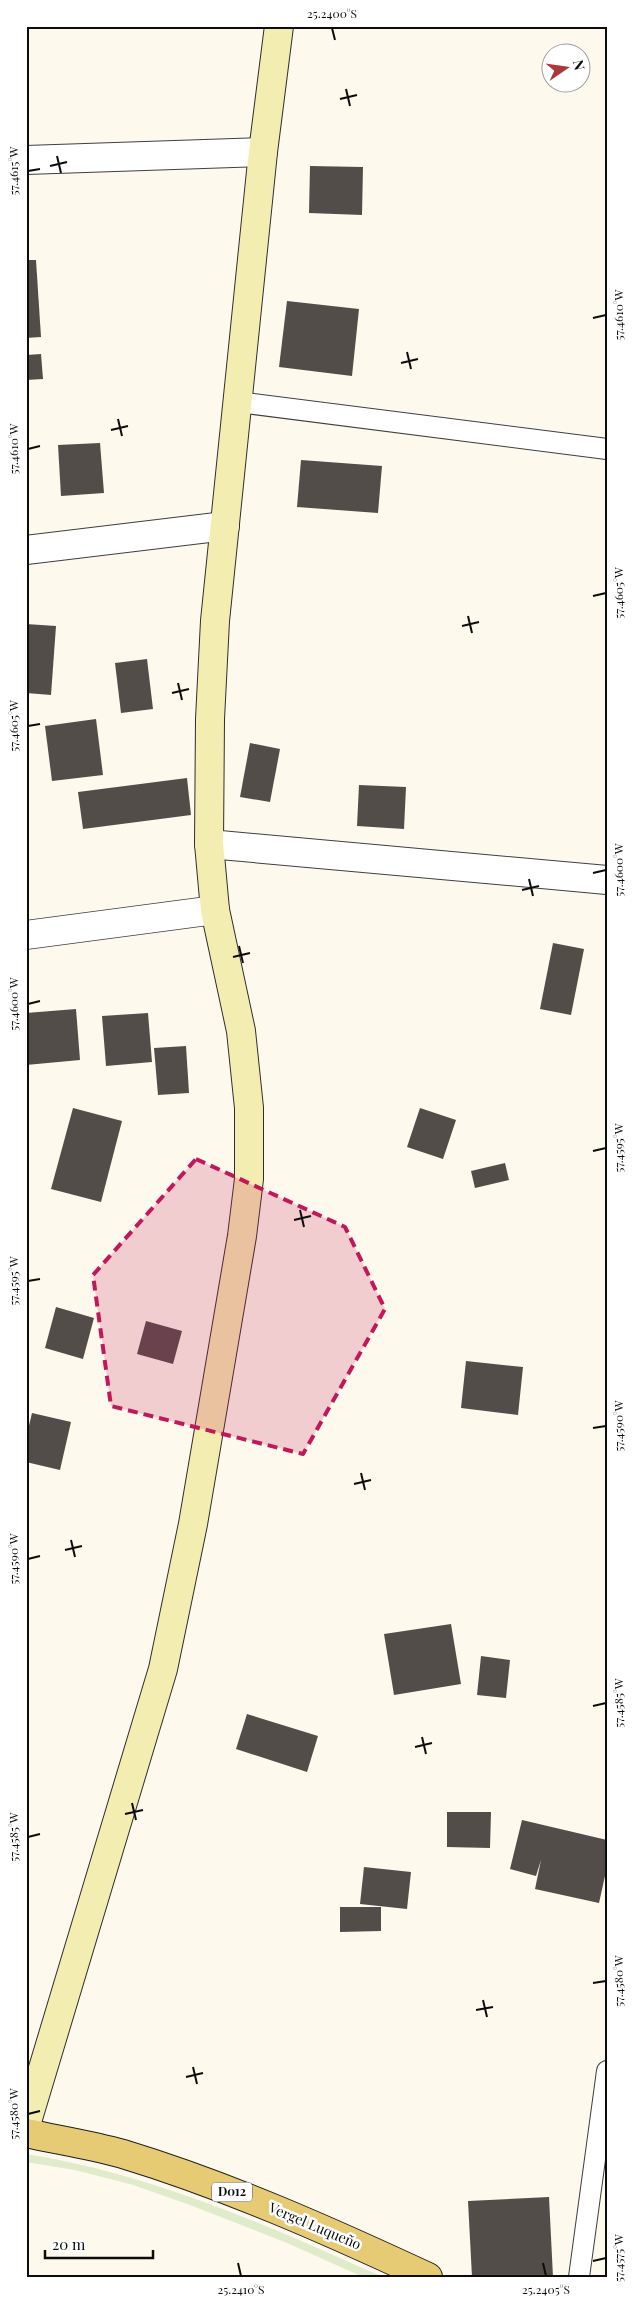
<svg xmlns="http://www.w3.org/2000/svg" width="633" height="2303" font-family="'Playfair Display',serif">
<rect width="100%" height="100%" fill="#fdfaed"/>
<path fill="#e0ebcc" d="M 26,2154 C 152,2174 267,2225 383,2277 L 363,2277 L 287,2243 L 190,2205 L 133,2185 L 75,2170 L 26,2162 Z"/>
<g fill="#534d4a">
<path d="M 310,166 L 363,167 L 362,215 L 309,213 Z"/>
<path d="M 26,260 L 36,260 L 41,337 L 26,338 Z"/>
<path d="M 287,301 L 359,309 L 352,376 L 279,367 Z"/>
<path d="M 41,354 L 43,379 L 26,380 L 26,355 Z"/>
<path d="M 100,443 L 104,493 L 61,496 L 58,445 Z"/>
<path d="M 301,460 L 382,466 L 378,513 L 297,507 Z"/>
<path d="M 26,624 L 56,626 L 51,695 L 26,693 Z"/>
<path d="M 147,659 L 153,709 L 121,713 L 115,663 Z"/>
<path d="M 96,719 L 103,775 L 52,781 L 45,726 Z"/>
<path d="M 250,743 L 280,749 L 270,802 L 240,797 Z"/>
<path d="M 187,778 L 191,815 L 83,829 L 78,792 Z"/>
<path d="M 359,785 L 406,787 L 404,829 L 357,826 Z"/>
<path d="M 553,943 L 584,949 L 571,1015 L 540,1009 Z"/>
<path d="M 76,1009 L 80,1060 L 26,1065 L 26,1013 Z"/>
<path d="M 148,1013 L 152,1062 L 106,1066 L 102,1016 Z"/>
<path d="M 186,1046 L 189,1093 L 158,1095 L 154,1048 Z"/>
<path d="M 73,1108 L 122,1121 L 101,1202 L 51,1189 Z"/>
<path d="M 420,1108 L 456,1120 L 443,1159 L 407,1147 Z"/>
<path d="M 505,1163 L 509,1180 L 475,1188 L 471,1171 Z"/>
<path d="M 56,1307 L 94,1318 L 83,1359 L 45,1348 Z"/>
<path d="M 146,1321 L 182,1331 L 173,1364 L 137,1354 Z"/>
<path d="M 466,1361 L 523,1367 L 518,1415 L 461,1408 Z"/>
<path d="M 32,1413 L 71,1422 L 60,1470 L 26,1462 L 26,1438 Z"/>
<path d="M 451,1624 L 461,1684 L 394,1695 L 384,1634 Z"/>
<path d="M 481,1656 L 510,1660 L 506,1698 L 477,1695 Z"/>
<path d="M 247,1714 L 318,1736 L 307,1772 L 236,1749 Z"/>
<path d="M 447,1812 L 491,1812 L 490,1848 L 447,1847 Z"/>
<path d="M 522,1820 L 607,1840 L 607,1867 L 599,1903 L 535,1889 L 541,1860 L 536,1876 L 510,1869 Z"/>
<path d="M 364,1867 L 411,1872 L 407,1909 L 360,1904 Z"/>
<path d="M 340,1907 L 381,1907 L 381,1931 L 340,1932 Z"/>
<path d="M 549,2197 L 553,2277 L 472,2277 L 468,2201 Z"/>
</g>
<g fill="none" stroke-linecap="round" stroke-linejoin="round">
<g stroke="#3f3f3f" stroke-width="22">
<g id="lane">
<path d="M 238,402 L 607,449"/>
<path d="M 579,2277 L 607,2071"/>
</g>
</g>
<g stroke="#3f3f3f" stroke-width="30">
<g id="street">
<path d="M 26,160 L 263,152"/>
<path d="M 26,550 L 225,526"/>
<path d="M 209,844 L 607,880"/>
<path d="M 26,935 L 215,910"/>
</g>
</g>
<g stroke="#2e2e2e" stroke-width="30">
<path id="secondary" d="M 26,2125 L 163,1669 L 193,1524 L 242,1236 L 249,1179 L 249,1108 L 241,1031 L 215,910 L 209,844 L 210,719 L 215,621 L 263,152 L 279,26"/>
</g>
<g stroke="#1d1d1d" stroke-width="30">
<path id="primary" d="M 26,2133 C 58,2140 91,2145 123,2154 C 228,2186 329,2231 428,2277"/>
</g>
<use href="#lane" stroke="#fff" stroke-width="20"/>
<use href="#street" stroke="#fff" stroke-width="28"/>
<use href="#secondary" stroke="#f4edb1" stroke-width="28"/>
<use href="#primary" stroke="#e6cb74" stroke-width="28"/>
</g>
<path fill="#c2185b" fill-opacity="0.2" stroke="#c2185b" stroke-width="4" stroke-dasharray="10 6" stroke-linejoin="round" d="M 196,1159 L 345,1227 L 385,1309 L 303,1454 L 111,1406 L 93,1275 Z"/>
<path fill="none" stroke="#0c0c0c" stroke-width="2" d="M 332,28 L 335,40M 346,89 L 350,106M 340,99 L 357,95M 57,156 L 61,173M 50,166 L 67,162M 28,171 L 40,169M 593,318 L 606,315M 407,352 L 411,369M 401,363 L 418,359M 118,419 L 122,436M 111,430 L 128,426M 28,449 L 40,446M 593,596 L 606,593M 468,616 L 472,633M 462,626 L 479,622M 178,683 L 182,700M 172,693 L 189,689M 28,726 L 40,724M 593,873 L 606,870M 529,879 L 533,896M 522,890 L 539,886M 239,946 L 243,963M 233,957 L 250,953M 28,1004 L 40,1001M 593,1151 L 606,1148M 300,1210 L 304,1227M 294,1220 L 311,1216M 28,1281 L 40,1279M 593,1428 L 606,1426M 361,1473 L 365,1490M 354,1484 L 371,1480M 71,1540 L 75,1557M 65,1550 L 82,1546M 28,1559 L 40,1556M 593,1706 L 606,1703M 422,1737 L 426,1754M 415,1747 L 432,1743M 132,1803 L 136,1820M 125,1814 L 143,1810M 28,1837 L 40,1834M 593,1983 L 606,1981M 483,2000 L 487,2017M 476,2010 L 493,2007M 193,2067 L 197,2084M 186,2077 L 203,2073M 28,2114 L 40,2111M 593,2261 L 606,2258M 238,2263 L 241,2276M 543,2263 L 546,2276"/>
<g text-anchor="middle" stroke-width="5" stroke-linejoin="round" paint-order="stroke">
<rect fill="#fff" stroke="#555" stroke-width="1" x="212" y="2182.5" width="40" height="19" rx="4"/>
<g font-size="12" font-weight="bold" fill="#0c0c0c">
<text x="232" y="2196">D012</text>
</g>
<g font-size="14" fill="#0c0c0c" stroke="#fff">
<text transform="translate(315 2226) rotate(23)" y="5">Vergel Luqueño</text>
</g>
</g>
<rect width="633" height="2303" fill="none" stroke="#ffffff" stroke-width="55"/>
<g transform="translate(566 68) rotate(77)"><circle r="24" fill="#ffffff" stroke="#9e9e9e"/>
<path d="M0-4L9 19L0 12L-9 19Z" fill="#a9373c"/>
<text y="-8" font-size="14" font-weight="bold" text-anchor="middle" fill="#0c0c0c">N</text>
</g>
<path d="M45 2250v8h108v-8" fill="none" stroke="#0c0c0c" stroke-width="2.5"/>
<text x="52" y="2250" font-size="15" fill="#0c0c0c" stroke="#ffffff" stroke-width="4" paint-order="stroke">20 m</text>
<rect x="28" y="28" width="578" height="2248" fill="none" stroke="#0c0c0c" stroke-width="2"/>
<g font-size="12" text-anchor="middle" fill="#0c0c0c">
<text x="332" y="18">25.2400°S</text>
<text transform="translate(14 171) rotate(-90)" y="4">57.4615°W</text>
<text transform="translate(619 315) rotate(-90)" y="4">57.4610°W</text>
<text transform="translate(14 449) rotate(-90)" y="4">57.4610°W</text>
<text transform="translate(619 593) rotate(-90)" y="4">57.4605°W</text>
<text transform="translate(14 726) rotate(-90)" y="4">57.4605°W</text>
<text transform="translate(619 870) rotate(-90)" y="4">57.4600°W</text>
<text transform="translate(14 1004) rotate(-90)" y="4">57.4600°W</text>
<text transform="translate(619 1148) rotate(-90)" y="4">57.4595°W</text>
<text transform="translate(14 1281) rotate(-90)" y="4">57.4595°W</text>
<text transform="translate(619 1426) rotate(-90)" y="4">57.4590°W</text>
<text transform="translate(14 1559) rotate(-90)" y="4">57.4590°W</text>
<text transform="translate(619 1703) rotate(-90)" y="4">57.4585°W</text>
<text transform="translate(14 1837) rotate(-90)" y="4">57.4585°W</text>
<text transform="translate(619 1981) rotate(-90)" y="4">57.4580°W</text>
<text transform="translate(14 2114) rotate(-90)" y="4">57.4580°W</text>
<text transform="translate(619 2258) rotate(-90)" y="4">57.4575°W</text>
<text x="241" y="2294">25.2410°S</text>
<text x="546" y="2294">25.2405°S</text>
</g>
</svg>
